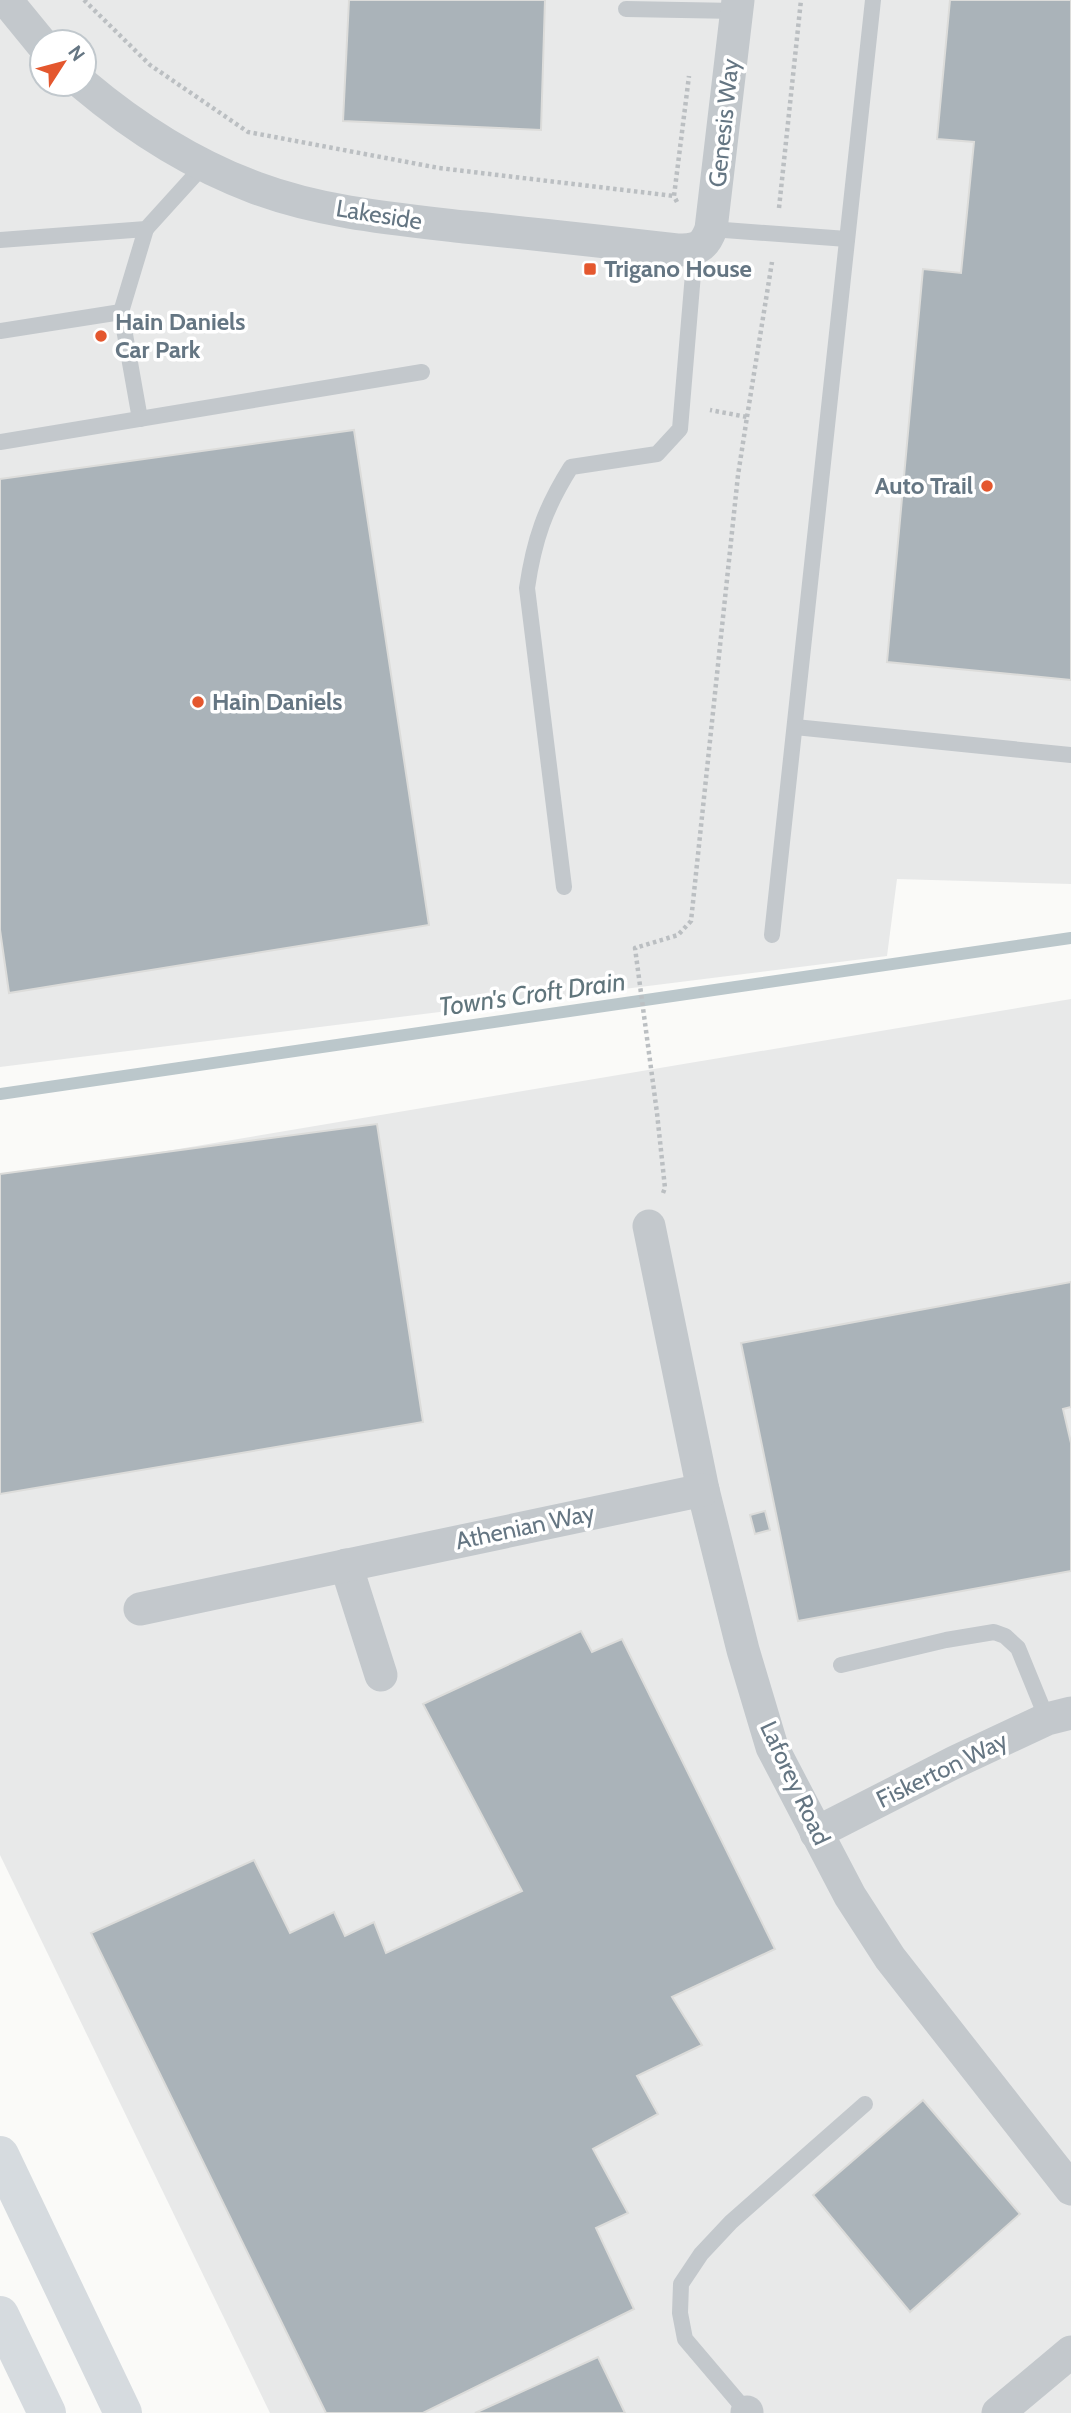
<svg xmlns="http://www.w3.org/2000/svg" width="1071" height="2413" font-family="Cabin,sans-serif">
<rect width="100%" height="100%" fill="#fafaf8"/>
<g fill="#e8e9e9" fill-rule="evenodd">
<path d="M 0,0 L 1071,0 L 1071,884 L 897,879 L 887,956 L 0,1067 ZM 42,42 L 84,42 L 84,84 L 42,84 Z"/>
<path d="M 1071,999 L 1071,2413 L 270,2413 L 0,1855 L 0,1179 Z"/>
</g>
<g fill="none" stroke-linecap="round" stroke-linejoin="round">
<path stroke="#bbc7cb" stroke-width="12" d="M 0,1094 L 1071,938"/>
</g>
<g fill="#aab3b9" stroke="#dcdcda" stroke-width="2">
<path d="M 349,0 L 545,0 L 541,130 L 343,121 Z"/>
<path d="M 950,0 L 1071,0 L 1071,680 L 887,662 L 923,269 L 961,273 L 974,142 L 937,139 Z"/>
<path d="M 354,430 L 429,925 L 9,993 L 0,930 L 0,479 Z"/>
<path d="M 377,1124 L 423,1422 L 0,1494 L 0,1174 Z"/>
<path d="M 1071,1282 L 1071,1407 L 1063,1409 L 1071,1443 L 1071,1571 L 798,1621 L 741,1343 Z"/>
<path d="M 765,1511 L 770,1530 L 755,1534 L 750,1515 Z"/>
<path d="M 581,1631 L 592,1652 L 622,1639 L 775,1949 L 672,1997 L 702,2045 L 637,2076 L 658,2114 L 593,2149 L 628,2213 L 596,2228 L 634,2309 L 423,2413 L 326,2413 L 91,1933 L 254,1860 L 290,1933 L 334,1912 L 345,1936 L 374,1922 L 386,1953 L 522,1891 L 423,1704 Z"/>
<path d="M 923,2100 L 1020,2214 L 910,2312 L 813,2195 Z"/>
<path d="M 598,2357 L 625,2413 L 475,2413 Z"/>
</g>
<g fill="none" stroke-linecap="round" stroke-linejoin="round">
<g stroke="#bbbfc2" stroke-width="4.5" stroke-dasharray="3.5 3.5" stroke-linecap="butt">
<path d="M 84,0 L 150,65 L 248,132 L 439,168 L 674,196"/>
<path d="M 677,202 L 674,196 L 689,76"/>
<path d="M 779,208 L 801,0"/>
<path d="M 747,417 L 772,262"/>
<path d="M 663,1193 L 665,1188 L 657,1113 L 635,948 L 678,935 L 691,921 L 738,475 L 747,417 L 710,410"/>
</g>
<g stroke="#c3c8cc" stroke-width="16">
<path d="M 626,9 L 737,11"/>
<path d="M 711,229 L 847,239"/>
<path d="M 0,240 L 146,229 L 204,165"/>
<path d="M 0,331 L 121,312"/>
<path d="M 140,419 L 121,312 L 146,229"/>
<path d="M 0,442 L 422,372"/>
<path d="M 795,727 L 1071,755"/>
<path d="M 564,887 L 527,588 C 534,540 545,508 571,467 L 657,454 L 680,429 L 695,250"/>
<path d="M 772,935 L 873,0"/>
<path d="M 841,1665 L 946,1640 L 994,1632 L 1005,1636 L 1018,1648 L 1047,1719"/>
<path d="M 747,2412 L 685,2339 L 680,2313 L 681,2284 L 701,2254 L 731,2222 L 865,2104"/>
</g>
<g stroke="#c3c8cc" stroke-width="33">
<path d="M 6,0 L 42,44"/>
<path d="M 83,84 C 134,127 194,165 256,188 C 323,213 395,219 465,227 C 536,234 607,242 677,250 C 697,250 704,248 711,229 L 738,0"/>
<path d="M 649,1226 L 703,1490 L 743,1650 L 772,1747 L 850,1896 L 890,1958 L 1071,2189"/>
<path d="M 346,1565 L 381,1675"/>
<path d="M 140,1609 L 703,1490"/>
<path d="M 816,1833 L 955,1762 L 1047,1719 L 1071,1713"/>
<path d="M 747,2412 L 747,2413"/>
<path d="M 998,2413 L 1071,2352"/>
</g>
<g stroke="#d6dbdf" stroke-width="38">
<path d="M 0,2155 L 123,2413"/>
<path d="M 0,2315 L 47,2413"/>
</g>
</g>
<g fill="#e4572e" stroke="#fff" stroke-width="2.5">
<rect x="583" y="262" width="14" height="14" rx="3.5"/>
<circle cx="101" cy="336" r="7"/>
<circle cx="987" cy="486" r="7"/>
<circle cx="198" cy="702" r="7"/>
</g>
<g text-anchor="middle" stroke-width="7" stroke-linejoin="round" paint-order="stroke">
<g font-size="24" fill="#657683" stroke="#fff">
<text transform="translate(724 123) rotate(-84)" y="8">Genesis Way</text>
<text transform="translate(379 215) rotate(9)" y="8">Lakeside</text>
<text transform="translate(525 1527) rotate(-12)" y="8">Athenian Way</text>
<text transform="translate(942 1770) rotate(-26)" y="8">Fiskerton Way</text>
<text transform="translate(795 1783) rotate(65)" y="8">Laforey Road</text>
</g>
<g font-size="24" font-weight="bold" fill="#657683" stroke="#fff" text-anchor="start">
<text x="604" y="277">Trigano House</text>
<text x="115" y="330">Hain Daniels<tspan x="115" dy="28">Car Park</tspan></text>
<text x="973" y="494" text-anchor="end">Auto Trail</text>
<text x="212" y="710">Hain Daniels</text>
</g>
<g font-size="26" font-style="italic" fill="#60757c" stroke="#fff">
<text transform="translate(532 994) rotate(-8)" y="9">Town's Croft Drain</text>
</g>
</g>
<g transform="translate(63 63) rotate(54)"><circle r="33" fill="#ffffff" stroke="#c1c8cd" stroke-width="2"/>
<path d="M0-5L12 26L0 18L-12 26Z" fill="#e4572e"/>
<text y="-10" font-size="19" font-weight="bold" text-anchor="middle" fill="#657683">N</text>
</g>
</svg>
